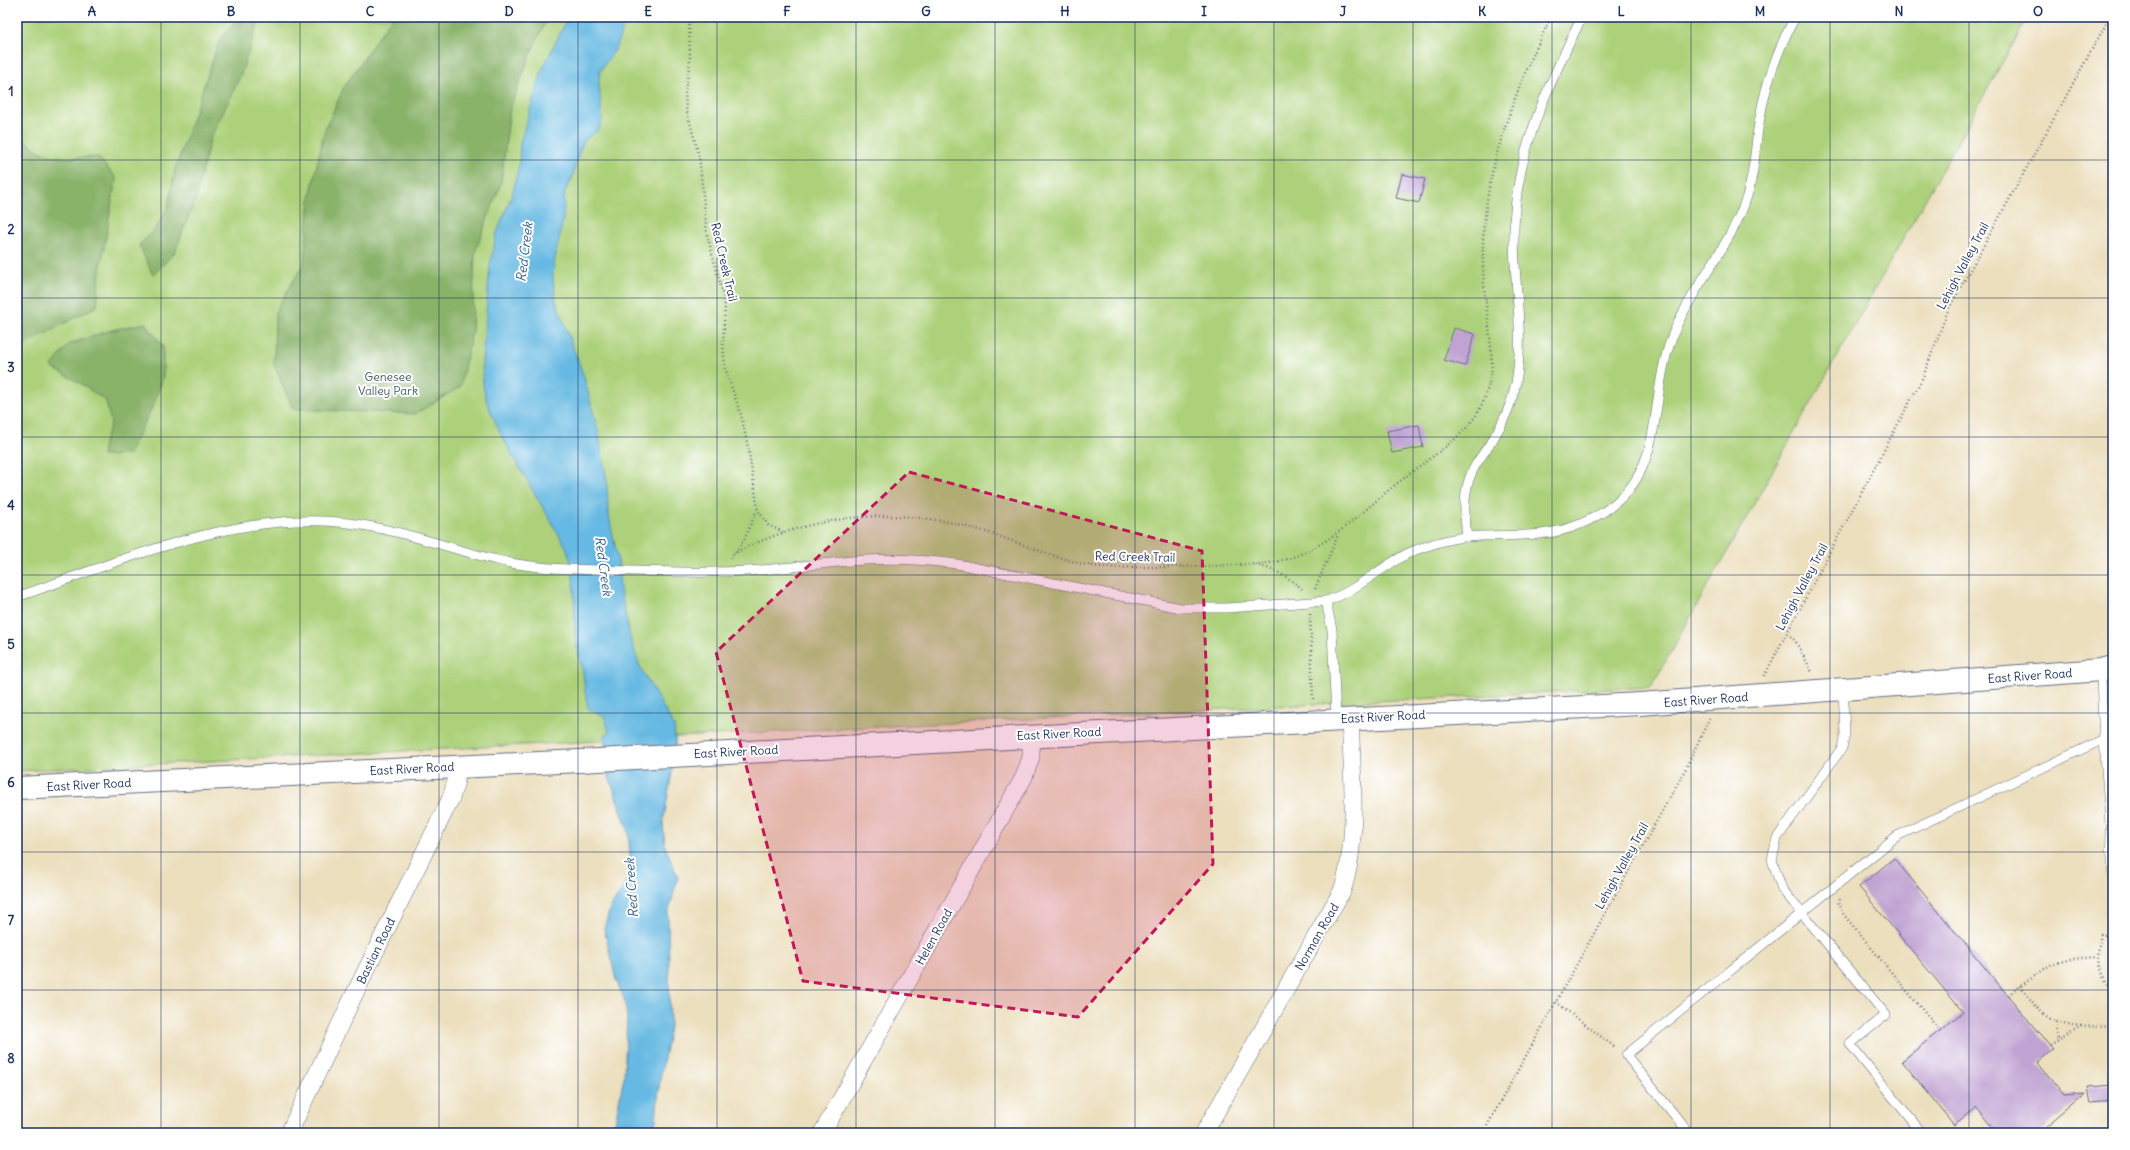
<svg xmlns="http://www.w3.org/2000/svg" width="2130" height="1150" font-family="Delius,sans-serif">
<rect width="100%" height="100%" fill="#fff"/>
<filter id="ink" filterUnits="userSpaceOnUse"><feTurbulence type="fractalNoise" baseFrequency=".025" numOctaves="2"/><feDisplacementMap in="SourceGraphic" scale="8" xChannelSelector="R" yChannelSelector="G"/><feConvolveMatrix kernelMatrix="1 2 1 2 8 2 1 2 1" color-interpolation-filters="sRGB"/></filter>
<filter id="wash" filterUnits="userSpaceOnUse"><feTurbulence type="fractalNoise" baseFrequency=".012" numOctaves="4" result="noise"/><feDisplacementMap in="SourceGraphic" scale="16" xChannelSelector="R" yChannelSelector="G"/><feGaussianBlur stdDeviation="0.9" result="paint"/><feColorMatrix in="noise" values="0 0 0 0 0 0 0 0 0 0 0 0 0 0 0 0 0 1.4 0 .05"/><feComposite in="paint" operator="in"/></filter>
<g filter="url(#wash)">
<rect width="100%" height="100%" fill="#ecdfbe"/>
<path fill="#add17a" stroke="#64806c" d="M 17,17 L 2028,17 L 1651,687 L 17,771 Z"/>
<g fill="#8ab36a" stroke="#527164">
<path d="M 240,17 L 263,17 L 258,23 L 240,77 L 210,139 L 196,197 L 175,252 L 153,275 L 139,245 L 155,230 L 168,207 L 175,170 L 220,39 Z"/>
<path d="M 392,17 L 548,17 L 532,50 L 510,108 L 501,183 L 475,252 L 472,332 L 460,387 L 415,414 L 293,409 L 274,365 L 275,312 L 304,263 L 310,198 L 324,132 L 344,87 Z"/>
<path d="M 17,131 C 43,162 61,158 98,157 L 116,178 L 100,271 L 97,306 L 22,346 L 17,346 Z"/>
<path d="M 145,323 L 163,346 L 163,378 L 153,406 L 128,455 L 102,456 L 104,443 L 111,423 L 106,401 L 80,383 L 51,367 L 69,344 L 108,331 Z"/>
</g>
<path fill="#66b9e2" stroke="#4074a0" d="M 568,17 L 626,17 L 616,48 L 600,71 L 599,82 L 602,121 L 599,129 L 584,141 L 579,152 L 572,179 L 565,191 L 563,220 L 554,263 L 553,281 L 556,301 L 584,377 L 598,430 L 607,481 L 608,510 L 618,561 L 620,589 L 630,637 L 640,667 L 674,726 L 676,750 L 663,823 L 665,846 L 678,877 L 668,914 L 670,1027 L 660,1079 L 656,1120 L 652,1133 L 613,1133 L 624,1076 L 627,1017 L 624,998 L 616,980 L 604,929 L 610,908 L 622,890 L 630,873 L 630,855 L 628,830 L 608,774 L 604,736 L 609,733 L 605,717 L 589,710 C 585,699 585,686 583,674 C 582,663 577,652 576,641 C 572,609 578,578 566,547 L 516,462 L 500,433 L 487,403 L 483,386 L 482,361 L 490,266 L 496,235 L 513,192 L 519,164 L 520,143 L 542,70 Z"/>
<g id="blocks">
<g fill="#c0a3d2">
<path d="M 1402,174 L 1425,179 L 1419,203 L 1396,198 Z"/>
<path d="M 1454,328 L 1475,334 L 1465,366 L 1444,360 Z"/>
<path d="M 1419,425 L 1423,447 L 1392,453 L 1387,431 Z"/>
<path d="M 1894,858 L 2053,1050 L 2038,1063 L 2064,1095 L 2086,1093 L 2039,1133 L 1997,1133 L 1976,1107 L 1954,1125 L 1902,1061 L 1963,1012 L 1859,887 Z"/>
<path d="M 2113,1084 L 2113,1101 L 2091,1103 L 2088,1086 Z"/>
</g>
</g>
</g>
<g filter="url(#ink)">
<use href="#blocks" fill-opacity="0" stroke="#646d80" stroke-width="1"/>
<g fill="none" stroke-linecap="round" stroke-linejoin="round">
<g stroke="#646d80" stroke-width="10">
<g id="service">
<path d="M 1467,537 C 1465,519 1463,500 1468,483 C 1472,467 1483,454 1492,441 C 1503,423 1512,404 1516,383 C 1525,332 1513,280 1514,229 C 1515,153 1549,84 1582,17"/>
<path d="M 17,597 C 119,562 238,509 348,523 C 398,529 447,548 497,560 C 530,568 563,569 597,570 C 646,571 697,574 746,571 C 786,569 826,562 866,560 C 896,558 927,560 957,564 L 1181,608 L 1227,608 L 1326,601"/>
<path d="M 2101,670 C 2102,741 2111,812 2113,883"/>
<path d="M 1843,690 L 1845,734 L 1842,748 L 1777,838 L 1772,860 L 1782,889 L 1886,1015 L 1850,1044 L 1922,1133"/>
<path d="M 1336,719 L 1332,630 L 1326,601 C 1361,590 1386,560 1421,548 C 1436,543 1450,538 1466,537 C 1505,533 1541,540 1578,525 C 1678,484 1641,402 1677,325 C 1697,281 1731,244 1746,199 C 1754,176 1755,152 1758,129 C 1764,89 1776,52 1795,17"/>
<path d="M 2113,960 L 2113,962"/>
<path d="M 1689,1133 L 1626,1055 L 1897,836 L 2104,739"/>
</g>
</g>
<g stroke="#646d80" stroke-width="18">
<g id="minor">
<path d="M 289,1133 L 353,997 L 451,798 L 456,781 L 457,767"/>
<path d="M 822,1133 L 1024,777 L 1031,757 L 1031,736"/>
<path d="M 1204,1133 L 1342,891 C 1359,843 1352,770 1350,719"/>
</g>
</g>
<g stroke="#646d80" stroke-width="24">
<path id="tertiary" d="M 17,788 L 580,761 L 1640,704 L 2101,670 L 2113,667"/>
</g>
<g stroke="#646d80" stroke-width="2.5" stroke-dasharray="1 3" stroke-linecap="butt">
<path d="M 689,17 L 690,62 L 685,91 L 686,108 L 699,156 L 707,234 L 725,302 L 723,343 L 725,368 L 741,415 L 748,447 L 758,510 L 768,525 L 783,532"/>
<path d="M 733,554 C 808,515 895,505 976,529 C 1014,540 1050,557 1088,565 C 1107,569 1127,567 1146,567 C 1181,567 1216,566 1251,564 C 1270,567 1288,576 1302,589"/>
<path d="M 730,559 L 744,540 L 757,510"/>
<path d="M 1258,564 C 1321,560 1357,514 1404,478 C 1428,459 1457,442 1475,417 C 1485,402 1490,383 1492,366 C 1491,332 1484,299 1483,266 C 1480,177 1513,95 1551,17"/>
<path d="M 1315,589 L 1338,535"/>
<path d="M 1310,614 L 1313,701"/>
<path d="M 1788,633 L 1796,642 L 1812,672"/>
<path d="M 1764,676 L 1923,377 L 1948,310 L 2110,17"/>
<path d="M 1840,899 L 1838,904 L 1844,915 L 1940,1031"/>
<path d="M 2113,936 L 2101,934 C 2096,961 2096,969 2113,991"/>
<path d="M 2020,986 C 2041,1013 2046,1023 2081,1027"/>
<path d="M 2008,995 L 2050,965 L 2071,959 L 2097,957"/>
<path d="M 1556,1002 L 1616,1048"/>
<path d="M 2056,1022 L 2058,1042"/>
<path d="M 2050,1046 L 2081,1027 L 2113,1025"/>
<path d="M 1483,1133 L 1685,770 L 1710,717"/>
</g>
<use href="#service" stroke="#fff" stroke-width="9"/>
<use href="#minor" stroke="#fff" stroke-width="17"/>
<use href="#tertiary" stroke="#fff" stroke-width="22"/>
</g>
</g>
<path fill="#c2185b" fill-opacity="0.2" stroke="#c2185b" stroke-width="3" stroke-dasharray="8 5" stroke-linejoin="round" d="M 909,472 L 1202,551 L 1213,864 L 1078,1017 L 803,981 L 716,652 Z"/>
<path fill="none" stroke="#1b2f5e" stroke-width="1" stroke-opacity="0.55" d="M 161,17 L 161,1133M 300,17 L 300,1133M 439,17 L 439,1133M 578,17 L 578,1133M 717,17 L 717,1133M 856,17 L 856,1133M 995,17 L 995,1133M 1135,17 L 1135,1133M 1274,17 L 1274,1133M 1413,17 L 1413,1133M 1552,17 L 1552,1133M 1691,17 L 1691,1133M 1830,17 L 1830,1133M 1969,17 L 1969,1133M 17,160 L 2113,160M 17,298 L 2113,298M 17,437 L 2113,437M 17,575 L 2113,575M 17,713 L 2113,713M 17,852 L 2113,852M 17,990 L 2113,990"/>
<g text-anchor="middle" stroke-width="4" stroke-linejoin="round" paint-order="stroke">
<g font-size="12" fill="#1b2f5e" stroke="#fff">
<text transform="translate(724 262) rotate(77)" y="4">Red Creek Trail</text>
<text transform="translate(1963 266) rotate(-62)" y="4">Lehigh Valley Trail</text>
<text transform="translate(1135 557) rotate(1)" y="4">Red Creek Trail</text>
<text transform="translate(1802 587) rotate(-62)" y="4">Lehigh Valley Trail</text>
<text transform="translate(2030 676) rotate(-4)" y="4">East River Road</text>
<text transform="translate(1706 700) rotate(-4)" y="4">East River Road</text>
<text transform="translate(1383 717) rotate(-3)" y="4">East River Road</text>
<text transform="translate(1059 734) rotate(-3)" y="4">East River Road</text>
<text transform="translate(736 752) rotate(-3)" y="4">East River Road</text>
<text transform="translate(412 769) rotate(-3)" y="4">East River Road</text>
<text transform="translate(89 785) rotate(-3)" y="4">East River Road</text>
<text transform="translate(1622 866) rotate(-61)" y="4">Lehigh Valley Trail</text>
<text transform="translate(934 937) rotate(-61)" y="4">Helen Road</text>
<text transform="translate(1317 937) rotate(-60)" y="4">Norman Road</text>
<text transform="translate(376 951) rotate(-64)" y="4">Bastian Road</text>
</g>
<g font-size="12" fill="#476066" stroke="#fff">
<text x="388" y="381">Genesee<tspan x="388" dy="14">Valley Park</tspan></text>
</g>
<g font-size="13" font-style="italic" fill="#355f8c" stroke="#fff">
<text transform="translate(524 252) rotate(-83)" y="5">Red Creek</text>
<text transform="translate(604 566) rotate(82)" y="5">Red Creek</text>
<text transform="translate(631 888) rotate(-94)" y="5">Red Creek</text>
</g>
</g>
<rect width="2130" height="1150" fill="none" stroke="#fff" stroke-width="44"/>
<rect x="22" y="22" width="2086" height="1106" fill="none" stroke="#1b2f5e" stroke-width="1.5"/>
<g font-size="13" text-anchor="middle" font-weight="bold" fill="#1b2f5e">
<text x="92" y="16">A</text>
<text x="231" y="16">B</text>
<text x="370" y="16">C</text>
<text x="509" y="16">D</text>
<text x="648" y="16">E</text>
<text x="787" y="16">F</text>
<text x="926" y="16">G</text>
<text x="1065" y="16">H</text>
<text x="1204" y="16">I</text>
<text x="1343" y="16">J</text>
<text x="1482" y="16">K</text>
<text x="1621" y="16">L</text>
<text x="1760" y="16">M</text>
<text x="1899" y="16">N</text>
<text x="2038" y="16">O</text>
<text x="11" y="96">1</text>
<text x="11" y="234">2</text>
<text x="11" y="372">3</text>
<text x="11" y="510">4</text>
<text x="11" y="649">5</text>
<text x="11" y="787">6</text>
<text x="11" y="925">7</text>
<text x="11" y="1063">8</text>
</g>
</svg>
